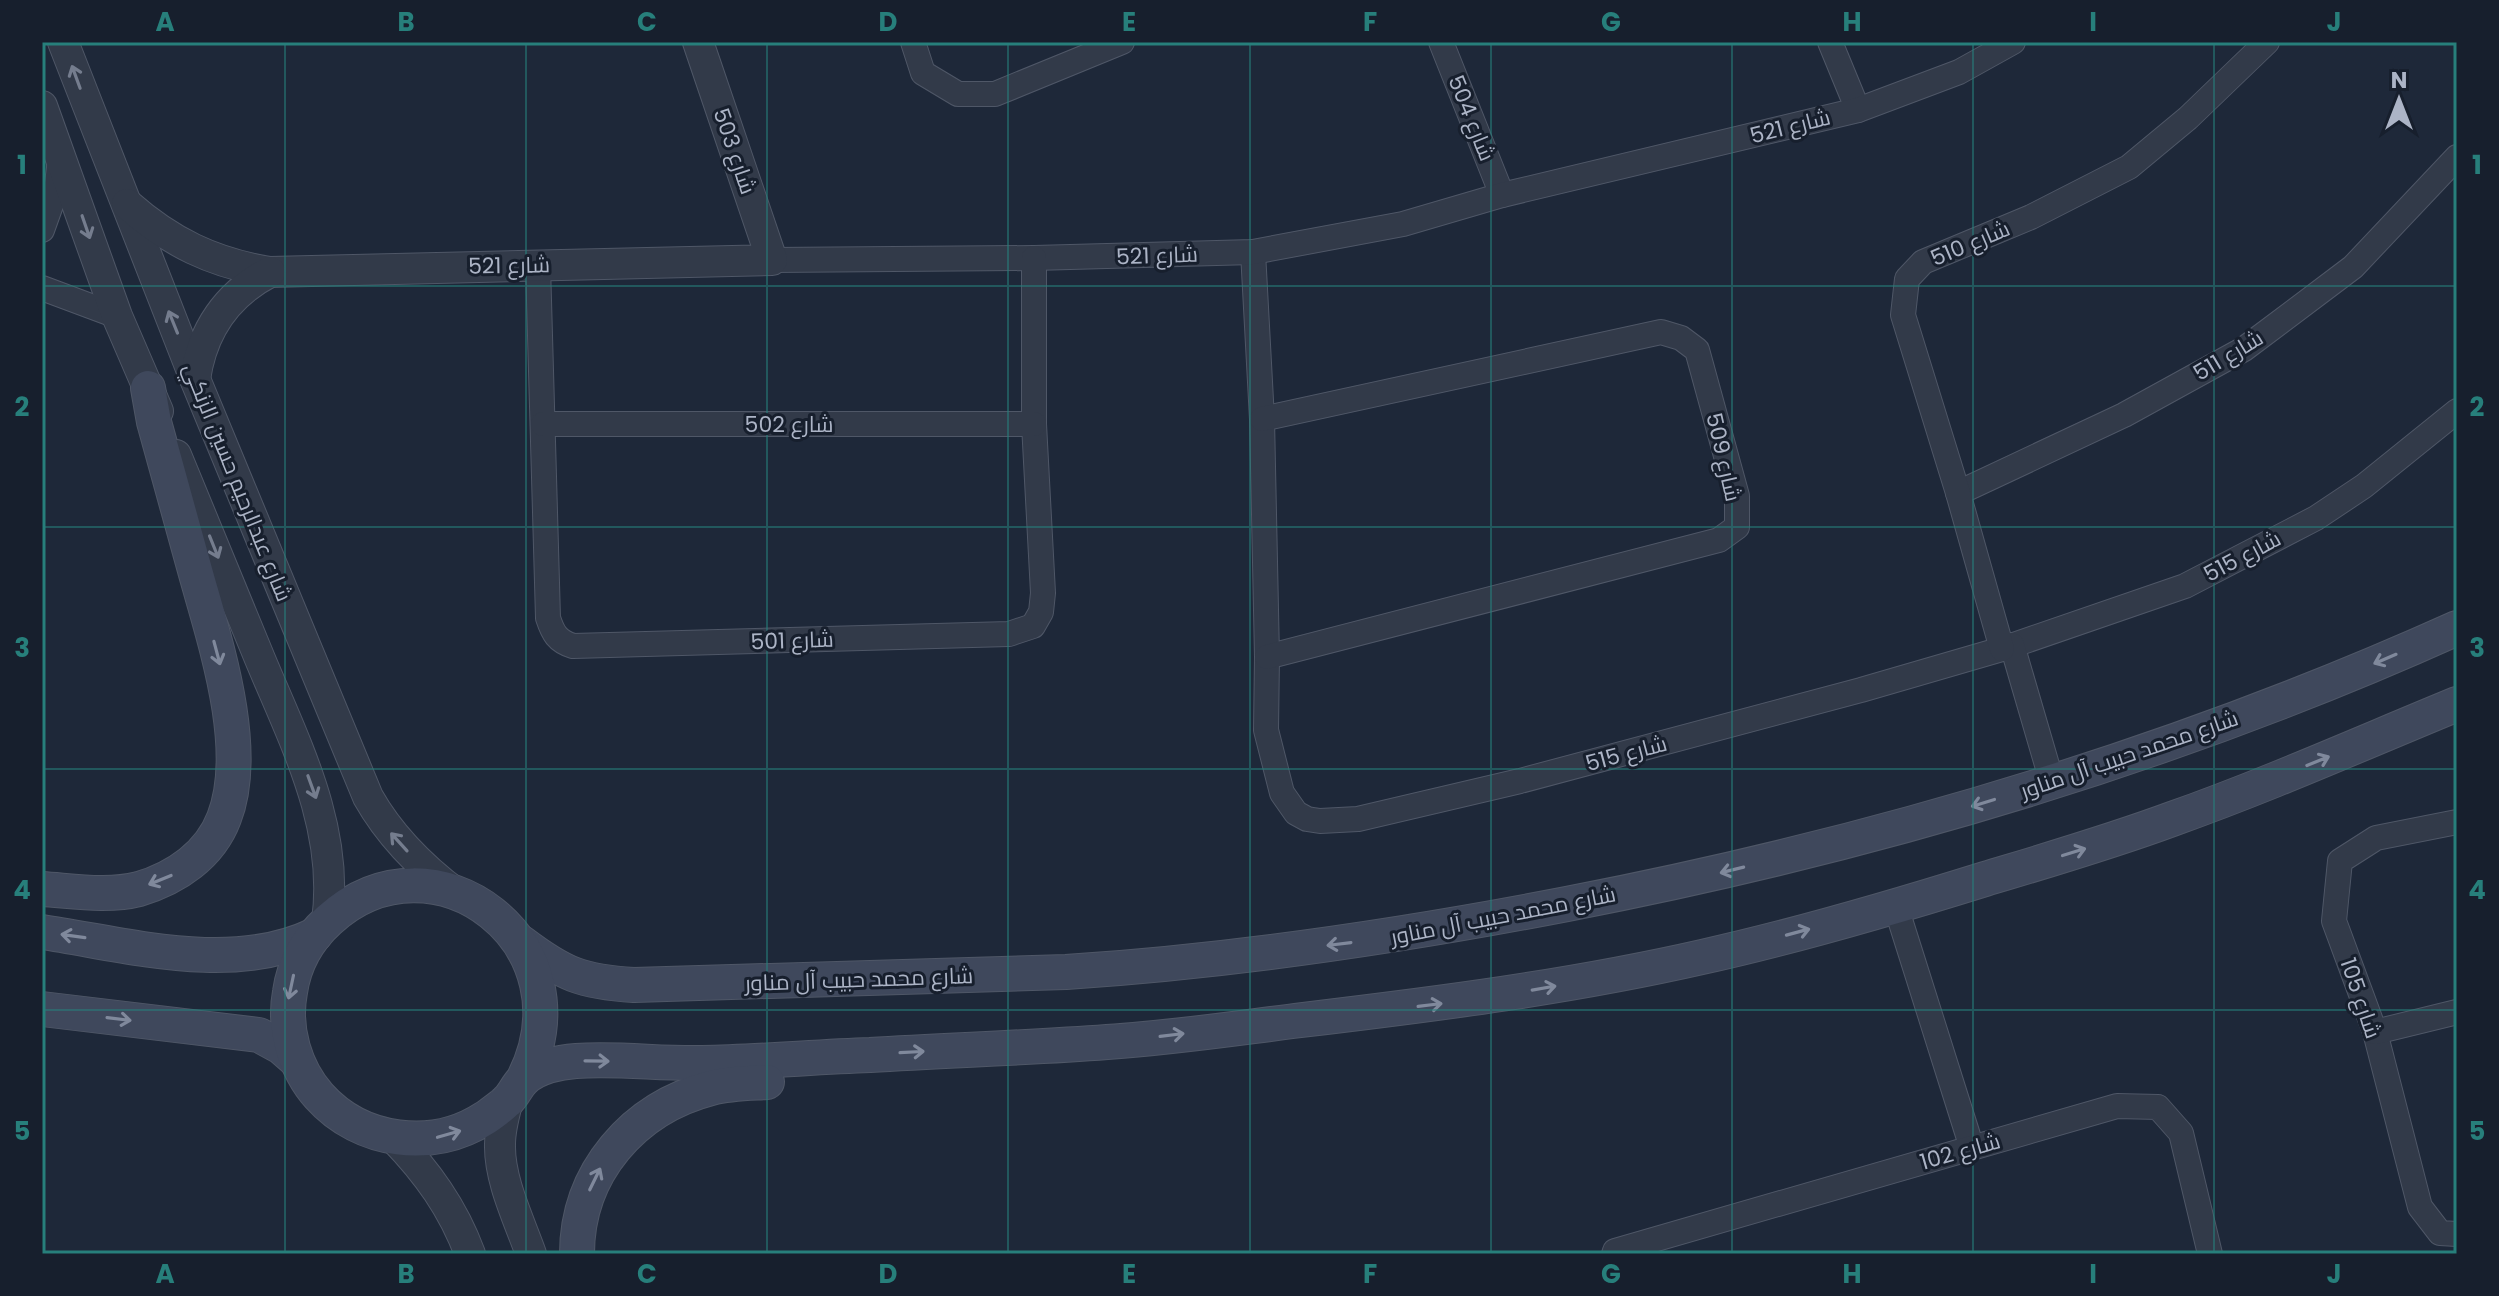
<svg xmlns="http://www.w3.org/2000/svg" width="2499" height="1296" font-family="Poppins,Cairo,sans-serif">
<rect width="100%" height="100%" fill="#1e2839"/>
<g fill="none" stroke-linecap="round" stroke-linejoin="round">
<g stroke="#4f5767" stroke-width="26">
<g id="minor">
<path d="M 913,42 L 923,73 L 958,94 L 995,94 L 1122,42"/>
<path d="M 1441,42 L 1502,195"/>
<path d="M 1830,42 L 1858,110"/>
<path d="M 42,230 L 56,191 L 60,160"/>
<path d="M 1253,252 L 1262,419 L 1267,657 L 1266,730 L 1282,793 L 1296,813 L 1307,819 L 1320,821 L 1358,819 L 1520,781 L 1861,690 L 2002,649 L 2185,586 L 2316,518 L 2364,486 L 2457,411"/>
<path d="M 772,260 L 1034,258 L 1253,252 L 1403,224 L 1502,195 L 1858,110 L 1959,72 L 2013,42"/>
<path d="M 538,265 L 548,618 C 553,633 557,641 573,646 L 1009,634 L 1033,626 L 1041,612 L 1043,593 L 1034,424 L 1034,258"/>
<path d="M 42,288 L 117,316"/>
<path d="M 1262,419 L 1661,332 L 1681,338 L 1697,350 L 1737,496 L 1737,527 L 1719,540 L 1267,657"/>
<path d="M 543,424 L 1034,424"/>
<path d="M 1958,493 L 2124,415 L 2244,349 L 2353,267 L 2457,157"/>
<path d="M 2012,645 L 2052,782"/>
<path d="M 2002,649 L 1958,493 L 1903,315 L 1907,279 L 1923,262 L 2031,217 L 2129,167 L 2188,118 L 2267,42"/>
<path d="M 2457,822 L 2376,838 L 2340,861 L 2334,921 L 2375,1032 L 2420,1207 L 2440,1233 L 2457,1234"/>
<path d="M 1896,907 L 1972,1148"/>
<path d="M 2375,1032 L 2457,1012"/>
<path d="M 1614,1254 L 1615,1251 L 2117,1106 L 2158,1107 L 2181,1133 L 2210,1254"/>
</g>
</g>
<g stroke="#4f5767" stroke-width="32">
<g id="tertiary">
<path d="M 63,42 L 195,379 L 368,797 C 390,836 421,867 457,894"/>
<path d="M 42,106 L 117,316 L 158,411"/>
<path d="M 127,204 C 170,242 213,263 270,272 L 772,260 L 698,42"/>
<path d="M 195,379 C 202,331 227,294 270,272"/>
<path d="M 176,455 C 204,523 232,591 260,659 C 295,743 340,828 327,921"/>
<path d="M 508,1100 C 504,1115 500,1129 500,1144 C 499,1180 519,1220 531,1254"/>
<path d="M 393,1137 C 427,1172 453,1208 470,1254"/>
</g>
</g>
<g stroke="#4f5767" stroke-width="36">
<g id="secondary">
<path d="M 42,889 C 73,891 108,897 139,889 C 176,878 210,855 224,818 C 251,749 215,642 196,574 C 182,523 168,473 154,422 L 148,388"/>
<path d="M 42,932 C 129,945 231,975 315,935"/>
<path d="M 522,943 C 563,974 582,982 634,985 L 1066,972 C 1235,961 1401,936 1567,904 C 1872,845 2173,756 2457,628"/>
<path d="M 42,1009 L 259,1035 L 281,1047 L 297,1061"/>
<path d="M 523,1080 C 593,944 434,824 329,920 C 308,939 294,964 290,992 C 283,1029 295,1069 319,1096 C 361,1143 433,1152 485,1118 C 487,1117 506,1103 507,1101 C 514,1095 517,1085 524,1079 C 537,1067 559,1062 576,1061 C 618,1058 660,1064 702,1063 C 758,1062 814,1057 870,1055 C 949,1050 1028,1048 1107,1042 C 1172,1038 1237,1028 1302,1020 C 1436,1004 1570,987 1702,957 C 1797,936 1892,908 1985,879 C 2048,860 2110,842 2172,819 C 2268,785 2362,743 2457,704"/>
<path d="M 577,1254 C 577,1172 634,1108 711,1088 C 729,1083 749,1083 767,1082"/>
</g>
</g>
<use href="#minor" stroke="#323a49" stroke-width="24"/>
<use href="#tertiary" stroke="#323a49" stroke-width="30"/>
<use href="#secondary" stroke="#3f485c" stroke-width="34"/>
</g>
<defs><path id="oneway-shaft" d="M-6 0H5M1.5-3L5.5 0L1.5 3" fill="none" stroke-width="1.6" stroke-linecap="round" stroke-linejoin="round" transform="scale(2)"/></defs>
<g stroke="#757d8e">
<use href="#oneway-shaft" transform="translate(76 77) rotate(-110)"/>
<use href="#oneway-shaft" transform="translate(86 227) rotate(71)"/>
<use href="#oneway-shaft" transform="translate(173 322) rotate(-112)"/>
<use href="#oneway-shaft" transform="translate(214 547) rotate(68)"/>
<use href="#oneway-shaft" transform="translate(312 787) rotate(70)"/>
<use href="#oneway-shaft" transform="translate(399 842) rotate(-132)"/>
</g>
<g stroke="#80899c">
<use href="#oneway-shaft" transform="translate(217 653) rotate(75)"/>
<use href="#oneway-shaft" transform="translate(2385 659) rotate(157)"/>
<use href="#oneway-shaft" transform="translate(2318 761) rotate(-22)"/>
<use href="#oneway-shaft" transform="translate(1983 803) rotate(163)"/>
<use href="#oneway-shaft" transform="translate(2074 852) rotate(-17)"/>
<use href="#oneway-shaft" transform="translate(1732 870) rotate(166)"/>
<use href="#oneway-shaft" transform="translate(160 880) rotate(158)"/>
<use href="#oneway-shaft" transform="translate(1798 932) rotate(-15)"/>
<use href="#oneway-shaft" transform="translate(73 936) rotate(-172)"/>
<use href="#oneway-shaft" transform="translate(1339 944) rotate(173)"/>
<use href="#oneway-shaft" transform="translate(291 987) rotate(102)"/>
<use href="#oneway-shaft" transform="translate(1544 988) rotate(-10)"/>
<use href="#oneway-shaft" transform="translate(1430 1005) rotate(-7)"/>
<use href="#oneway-shaft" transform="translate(119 1019) rotate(7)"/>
<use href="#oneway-shaft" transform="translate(1172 1035) rotate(-7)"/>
<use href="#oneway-shaft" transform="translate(912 1052) rotate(-3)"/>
<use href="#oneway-shaft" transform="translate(597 1061) rotate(1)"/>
<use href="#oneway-shaft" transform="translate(449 1134) rotate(-16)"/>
<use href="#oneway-shaft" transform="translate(595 1179) rotate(-64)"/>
</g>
<path fill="none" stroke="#277f7b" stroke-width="2" stroke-opacity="0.55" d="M 285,42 L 285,1254M 526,42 L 526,1254M 767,42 L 767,1254M 1008,42 L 1008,1254M 1250,42 L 1250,1254M 1491,42 L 1491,1254M 1732,42 L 1732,1254M 1973,42 L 1973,1254M 2214,42 L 2214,1254M 42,286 L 2457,286M 42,527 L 2457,527M 42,769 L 2457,769M 42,1010 L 2457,1010"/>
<g text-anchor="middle" stroke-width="6" stroke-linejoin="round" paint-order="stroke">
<g font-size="22" fill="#acb4c6" stroke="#171f2d">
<text transform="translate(1472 118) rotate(68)" y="8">شارع 504</text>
<text transform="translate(1790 126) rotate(-14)" y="8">شارع 521</text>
<text transform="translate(735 151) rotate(71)" y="8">شارع 503</text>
<text transform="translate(1970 243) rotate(-23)" y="8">شارع 510</text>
<text transform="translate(1157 255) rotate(-2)" y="8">شارع 521</text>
<text transform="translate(509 265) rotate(-1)" y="8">شارع 521</text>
<text transform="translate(2228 355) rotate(-31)" y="8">شارع 511</text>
<text x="789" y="432">شارع 502</text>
<text transform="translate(1724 457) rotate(77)" y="8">شارع 509</text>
<text transform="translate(238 482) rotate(68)" y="8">شارع عبدالرحيم حسين الزنكي</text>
<text transform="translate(2242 556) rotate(-28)" y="8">شارع 515</text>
<text transform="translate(792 640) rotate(-2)" y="8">شارع 501</text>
<text transform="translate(1626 753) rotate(-15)" y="8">شارع 515</text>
<text transform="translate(2129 754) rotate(-19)" y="8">شارع محمد حبيب آل مناور</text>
<text transform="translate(1503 915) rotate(-11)" y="8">شارع محمد حبيب آل مناور</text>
<text transform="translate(859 979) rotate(-2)" y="8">شارع محمد حبيب آل مناور</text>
<text transform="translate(2361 998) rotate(71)" y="8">شارع 105</text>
<text transform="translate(1960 1151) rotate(-16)" y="8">شارع 102</text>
</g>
</g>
<rect width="2499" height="1296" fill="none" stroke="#171f2d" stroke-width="88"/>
<g transform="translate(2399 100)" stroke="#171f2d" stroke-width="6" paint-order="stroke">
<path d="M0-6L14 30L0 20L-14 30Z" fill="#acb4c6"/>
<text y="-12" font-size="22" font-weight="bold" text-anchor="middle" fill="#acb4c6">N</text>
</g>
<rect x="44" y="44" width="2411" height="1208" fill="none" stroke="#277f7b" stroke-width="3"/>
<g font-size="26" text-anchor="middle" font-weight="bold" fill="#277f7b">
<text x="165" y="31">A</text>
<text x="406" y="31">B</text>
<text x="647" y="31">C</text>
<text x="888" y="31">D</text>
<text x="1129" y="31">E</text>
<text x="1370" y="31">F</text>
<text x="1611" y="31">G</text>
<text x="1852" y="31">H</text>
<text x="2093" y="31">I</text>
<text x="2334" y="31">J</text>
<text x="22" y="174">1</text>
<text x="2477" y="174">1</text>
<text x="22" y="416">2</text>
<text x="2477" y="416">2</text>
<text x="22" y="657">3</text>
<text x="2477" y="657">3</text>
<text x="22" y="899">4</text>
<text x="2477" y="899">4</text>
<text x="22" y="1140">5</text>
<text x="2477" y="1140">5</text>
<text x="165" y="1283">A</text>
<text x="406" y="1283">B</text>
<text x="647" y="1283">C</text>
<text x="888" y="1283">D</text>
<text x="1129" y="1283">E</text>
<text x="1370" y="1283">F</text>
<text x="1611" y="1283">G</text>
<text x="1852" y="1283">H</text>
<text x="2093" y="1283">I</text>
<text x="2334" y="1283">J</text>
</g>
</svg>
